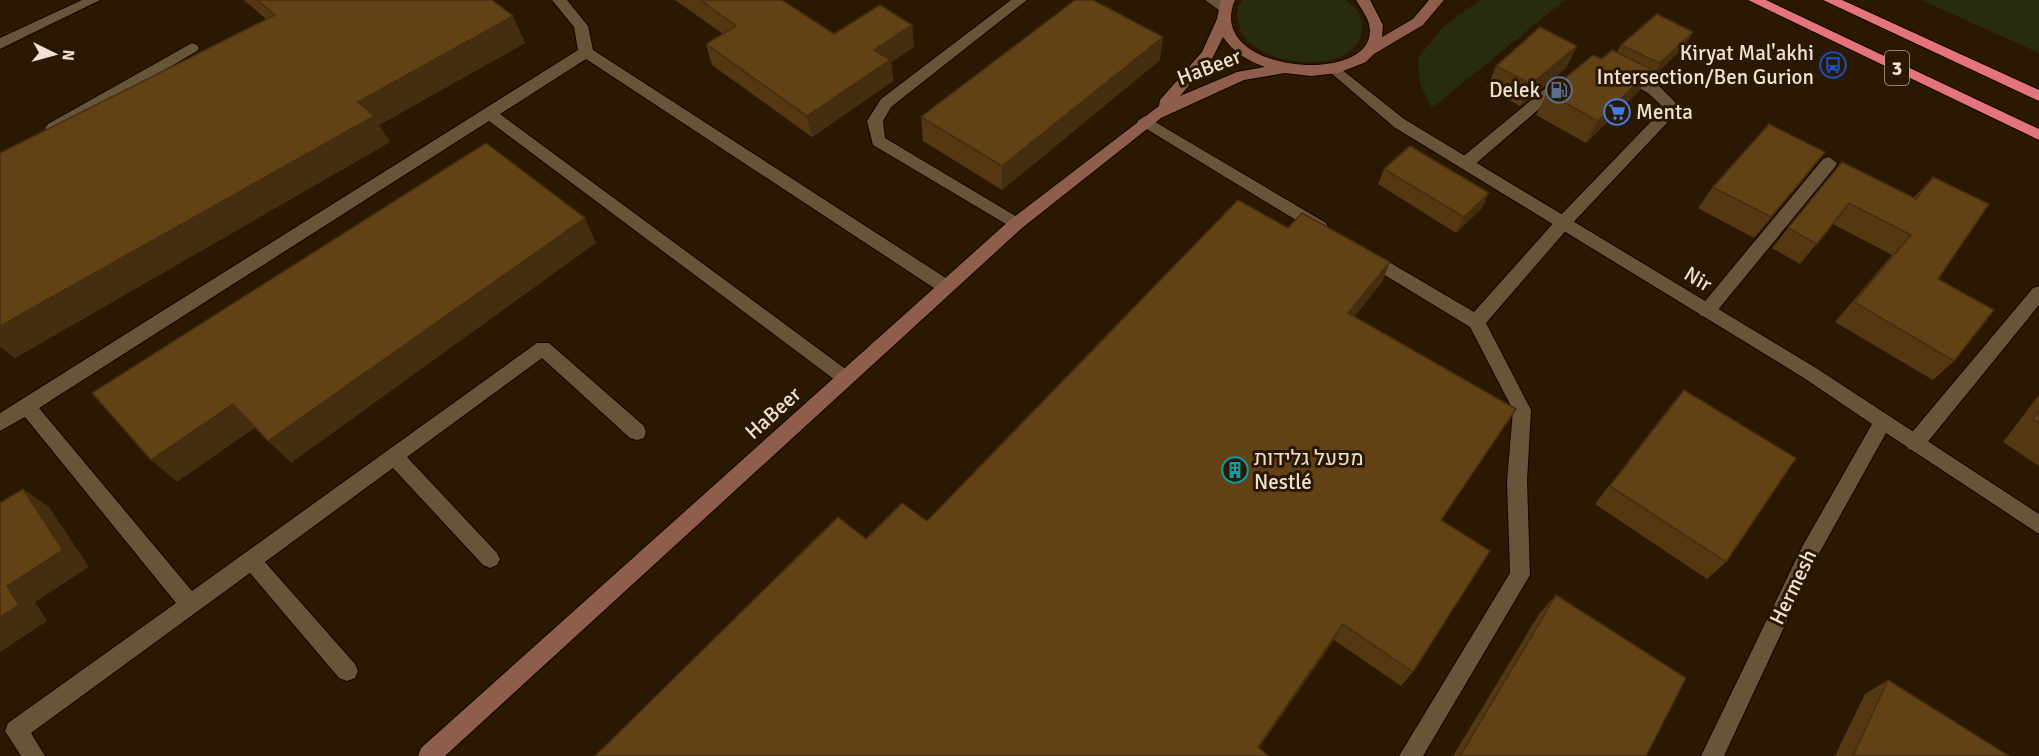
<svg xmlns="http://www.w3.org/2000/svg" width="2039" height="756" font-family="Signika,Heebo,sans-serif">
<rect width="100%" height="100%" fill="#2b1801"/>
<g fill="#272c0f">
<path d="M 1243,0 L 1346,0 C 1355,7 1362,14 1362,26 C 1365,78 1251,70 1239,26 C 1236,16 1236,8 1243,0 Z"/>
<path d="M 1480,0 L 1565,0 L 1432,108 L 1420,84 L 1418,58 L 1443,27 Z"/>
<path d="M 1921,0 L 2039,0 L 2039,53 Z"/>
</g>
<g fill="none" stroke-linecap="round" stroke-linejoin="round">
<g stroke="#120300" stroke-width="2">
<g id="lane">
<path d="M 82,0 L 100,0 L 0,49 L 0,38 Z"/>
<path d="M 552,0 L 567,0 L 588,26 L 593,50 L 952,282 L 954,287 L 952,292 L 940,292 L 586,59 L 500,114 L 851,373 L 854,378 L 851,383 L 845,385 L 839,383 L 489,121 L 39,408 L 192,591 L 537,343 L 549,343 L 644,426 L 646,432 L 644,438 L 637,440 L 630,438 L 542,358 L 407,457 L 497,553 L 500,559 L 497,565 L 490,568 L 483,565 L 393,468 L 265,562 L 355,664 L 358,671 L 355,678 L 347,681 L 339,678 L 250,573 L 31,733 L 45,756 L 21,756 L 5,731 L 8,723 L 176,603 L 25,417 L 0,431 L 0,413 L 578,50 L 574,27 Z"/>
<path d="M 1011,0 L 1027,0 L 891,107 L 883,121 L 885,138 L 1022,220 L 1024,224 L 1016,230 L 873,145 L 867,121 L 881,99 Z"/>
<path d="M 192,43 L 197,45 L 199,48 L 197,51 L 58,132 L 48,132 L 45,128 L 48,124 Z"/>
<path d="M 1621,67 L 1658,85 L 1681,108 L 1569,227 L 1486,323 L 1531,410 L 1527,481 L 1530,575 L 1423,756 L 1399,756 L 1510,573 L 1507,481 L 1513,410 L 1470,327 L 1360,260 L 1358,256 L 1360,252 L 1372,252 L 1474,312 L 1557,219 L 1664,108 L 1648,93 L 1616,75 L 1614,72 Z"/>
<path d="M 1563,76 L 1570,81 L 1568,84 L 1472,167 L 1460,167 L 1458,163 L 1460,159 L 1558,78 Z"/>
<path d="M 1145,116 L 1326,223 L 1328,227 L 1326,231 L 1314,231 L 1140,125 L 1137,121 Z"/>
<path d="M 1829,157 L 1837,163 L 1835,167 L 1713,316 L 1701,316 L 1698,311 L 1701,306 L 1823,159 Z"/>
<path d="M 2039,286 L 2039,305 L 1922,449 L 1915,451 L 1908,449 L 1906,443 L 1908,437 L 2033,288 Z"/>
</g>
</g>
<g stroke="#120300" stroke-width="2">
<g id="street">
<path d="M 1205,0 L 1221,0 L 1230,9 L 1223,13 Z"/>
<path d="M 1336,65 L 1404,119 L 1816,368 L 2039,514 L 2039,534 L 1886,433 L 1816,559 L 1724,756 L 1701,756 L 1802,547 L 1872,424 L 1804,378 L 1394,127 L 1331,73 L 1329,70 L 1331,67 Z"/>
</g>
</g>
<g stroke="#120300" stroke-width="2">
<path id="secondary" d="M 1221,0 L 1235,0 C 1202,75 1384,88 1369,24 C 1367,16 1360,7 1356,0 L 1370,0 L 1383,25 L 1382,37 L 1413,19 L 1429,0 L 1444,0 L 1423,25 L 1374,54 L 1366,62 L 1338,73 L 1311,76 L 1285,73 L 1244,80 L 1161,118 L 1022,228 L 445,756 L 418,756 L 421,748 L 1010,220 L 1159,106 L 1160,100 L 1202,52 L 1217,19 ZM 1223,37 C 1233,52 1248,61 1265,67 L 1237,72 L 1180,96 L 1213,57 Z"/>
</g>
<g stroke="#120300" stroke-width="2">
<g id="highway">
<path d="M 1748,0 L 1766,0 L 2039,129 L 2039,140 Z"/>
<path d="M 1823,0 L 1842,0 L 2039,90 L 2039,101 Z"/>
</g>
</g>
<use href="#lane" fill="#695339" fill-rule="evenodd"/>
<use href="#street" fill="#695339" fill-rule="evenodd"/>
<use href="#secondary" fill="#8e5d4c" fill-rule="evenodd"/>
<use href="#highway" fill="#e37479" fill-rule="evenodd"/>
</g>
<g fill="#543812">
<path d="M 244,0 L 492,0 L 525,43 L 379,125 L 390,142 L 15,358 L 0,346 L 0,153 L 266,19 Z"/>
<path d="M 675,0 L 782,0 L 834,34 L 912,25 L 914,47 L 891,62 L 893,81 L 812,137 L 712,65 L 706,44 L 723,34 Z"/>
<path d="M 1693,32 L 1683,48 L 1651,79 L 1647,77 L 1639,91 L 1586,143 L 1536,115 L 1547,93 L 1617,52 L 1621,45 Z"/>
<path d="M 1577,46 L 1566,68 L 1520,106 L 1487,88 L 1496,66 Z"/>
<path d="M 1160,60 L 1002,190 L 923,141 L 921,117 Z"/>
<path d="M 1842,162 L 1913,198 L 1933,177 L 1938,279 L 1954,361 L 1933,380 L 1835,322 L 1892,255 L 1833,224 L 1800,264 L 1772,248 Z"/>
<path d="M 1384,169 L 1482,208 L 1456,233 L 1378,184 Z"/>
<path d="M 1808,174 L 1754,238 L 1698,208 L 1713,187 Z"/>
<path d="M 1288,228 L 1390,262 L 1382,282 L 1354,317 L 1503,428 L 1441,520 L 1413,672 L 1401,686 L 1334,640 L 1259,748 L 866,539 L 927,521 Z"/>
<path d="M 1684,390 L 1726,562 L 1707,579 L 1595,504 L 1668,409 Z"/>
<path d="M 2039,395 L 2039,466 L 2003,442 Z"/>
<path d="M 1556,595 L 1646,756 L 1453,756 L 1539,614 Z"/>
<path d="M 1888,680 L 2009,756 L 1835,756 L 1865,694 Z"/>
</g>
<g fill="#452e0f">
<path d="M 513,16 L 525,43 L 379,125 L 390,142 L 15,358 L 0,346 L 0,326 L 358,102 Z"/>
<path d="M 912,25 L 914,47 L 891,62 L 893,81 L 812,137 L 807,116 L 874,50 Z"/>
<path d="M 1693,32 L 1683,48 L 1651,79 L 1660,63 Z"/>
<path d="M 1163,37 L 1160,60 L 1002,190 L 1002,166 Z"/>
<path d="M 1577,46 L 1566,68 L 1520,106 L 1531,84 Z"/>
<path d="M 1651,69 L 1639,91 L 1586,143 L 1598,121 Z"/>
<path d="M 1825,152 L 1808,174 L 1754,238 L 1771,217 Z"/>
<path d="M 1489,193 L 1482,208 L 1456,233 L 1464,217 Z"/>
<path d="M 585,218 L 596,243 L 291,463 L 268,441 Z"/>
<path d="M 1390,262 L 1382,282 L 1340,334 L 1348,313 Z"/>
<path d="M 233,404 L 256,427 L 177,482 L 151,460 Z"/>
<path d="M 23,489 L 49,507 L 89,567 L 35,602 L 47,621 L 0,652 L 0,617 L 7,586 Z"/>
<path d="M 1343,624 L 1334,640 L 1253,756 L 1258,747 Z"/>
</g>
<g fill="#624115" stroke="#452e0f" stroke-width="1.5">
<path d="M 257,0 L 492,0 L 513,16 L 358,102 L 374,116 L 0,326 L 0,153 L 275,15 Z"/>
<path d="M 700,0 L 782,0 L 834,34 L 880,5 L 912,25 L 874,50 L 890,60 L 807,116 L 706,44 L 736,26 Z"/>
<path d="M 1075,0 L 1093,0 L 1163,37 L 1002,166 L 921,117 Z"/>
<path d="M 1657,14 L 1693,32 L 1660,63 L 1621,45 Z"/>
<path d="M 1540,27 L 1577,46 L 1531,84 L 1496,66 Z"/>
<path d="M 1612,50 L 1651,69 L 1598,121 L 1547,93 L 1593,55 L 1602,59 Z"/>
<path d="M 1769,124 L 1825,152 L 1771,217 L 1713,187 Z"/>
<path d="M 486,143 L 585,218 L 268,441 L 233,404 L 151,460 L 92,393 Z"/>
<path d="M 1410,146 L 1489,193 L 1464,217 L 1384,169 Z"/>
<path d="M 1842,162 L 1916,199 L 1933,177 L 1989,204 L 1938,279 L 1994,310 L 1954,361 L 1854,302 L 1911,235 L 1849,203 L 1817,244 L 1788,228 Z"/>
<path d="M 1238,200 L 1288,228 L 1302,213 L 1390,262 L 1348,313 L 1516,409 L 1441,520 L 1490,551 L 1413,672 L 1343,624 L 1258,747 L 1269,756 L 595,756 L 838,517 L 866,539 L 902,503 L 927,521 Z"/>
<path d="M 1684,390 L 1796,458 L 1726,562 L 1610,486 Z"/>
<path d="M 2039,411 L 2039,423 L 2033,419 Z"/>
<path d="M 23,489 L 63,550 L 7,586 L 19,605 L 0,617 L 0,503 Z"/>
<path d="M 1556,595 L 1686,678 L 1646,756 L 1460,756 Z"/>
<path d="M 1888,680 L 2009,756 L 1853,756 Z"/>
</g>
<defs>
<g id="bus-ring" transform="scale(1.35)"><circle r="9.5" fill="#2b1801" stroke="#1a4fb4" stroke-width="1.5"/><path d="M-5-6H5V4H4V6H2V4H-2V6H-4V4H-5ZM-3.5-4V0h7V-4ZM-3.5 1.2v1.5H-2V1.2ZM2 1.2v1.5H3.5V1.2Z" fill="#1a4fb4"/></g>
<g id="fuel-ring" transform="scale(1.35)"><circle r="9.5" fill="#2b1801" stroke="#5c6f8a" stroke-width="1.5"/><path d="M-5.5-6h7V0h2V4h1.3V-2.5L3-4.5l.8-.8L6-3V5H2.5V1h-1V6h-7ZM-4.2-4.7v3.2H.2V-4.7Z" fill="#5c6f8a"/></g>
<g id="supermarket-ring" transform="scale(1.35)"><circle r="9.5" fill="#2b1801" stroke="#3f7fe0" stroke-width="1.5"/><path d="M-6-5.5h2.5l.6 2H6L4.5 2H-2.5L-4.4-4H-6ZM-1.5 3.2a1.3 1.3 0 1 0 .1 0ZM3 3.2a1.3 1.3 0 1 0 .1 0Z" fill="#3f7fe0"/></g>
<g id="building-ring" transform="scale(1.35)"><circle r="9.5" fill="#2b1801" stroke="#0f9aa8" stroke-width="1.5"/><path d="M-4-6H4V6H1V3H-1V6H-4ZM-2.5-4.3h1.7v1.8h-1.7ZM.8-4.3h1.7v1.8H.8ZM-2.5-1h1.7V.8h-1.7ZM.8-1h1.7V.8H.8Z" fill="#0f9aa8"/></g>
</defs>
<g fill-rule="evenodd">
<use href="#bus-ring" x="1833" y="65"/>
<use href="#fuel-ring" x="1559" y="90"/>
<use href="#supermarket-ring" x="1617" y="112"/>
<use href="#building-ring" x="1235" y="470"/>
</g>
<g text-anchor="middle" stroke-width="6" stroke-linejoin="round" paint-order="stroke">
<rect fill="#2b1801" stroke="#b4a595" stroke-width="1.5" x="1885" y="51" width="24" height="34" rx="4.5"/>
<g font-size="20" font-weight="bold" fill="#efe2d4">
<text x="1897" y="75">3</text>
</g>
<g font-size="21" fill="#efe2d4" stroke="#2b1801" text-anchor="end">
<text x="1814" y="60">Kiryat Mal'akhi<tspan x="1814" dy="24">Intersection/Ben Gurion</tspan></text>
<text x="1540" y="97">Delek</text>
<text x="1636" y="119" text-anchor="start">Menta</text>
<text x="1254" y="465" text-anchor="start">מפעל גלידות<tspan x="1254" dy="24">Nestlé</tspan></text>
</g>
<g font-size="21" fill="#efe2d4" stroke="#2b1801">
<text transform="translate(1209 67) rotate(-21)" y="7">HaBeer</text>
<text transform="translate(1698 279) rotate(31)" y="7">Nir</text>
<text transform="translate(773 413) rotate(-42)" y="7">HaBeer</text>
<text transform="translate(1793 587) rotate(-64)" y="7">Hermesh</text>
</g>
</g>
<g transform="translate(54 54) rotate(95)" stroke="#2b1801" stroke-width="4.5" paint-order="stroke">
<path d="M0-4.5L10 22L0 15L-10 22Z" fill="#efe2d4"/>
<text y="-9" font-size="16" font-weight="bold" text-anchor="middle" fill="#efe2d4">N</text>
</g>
</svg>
